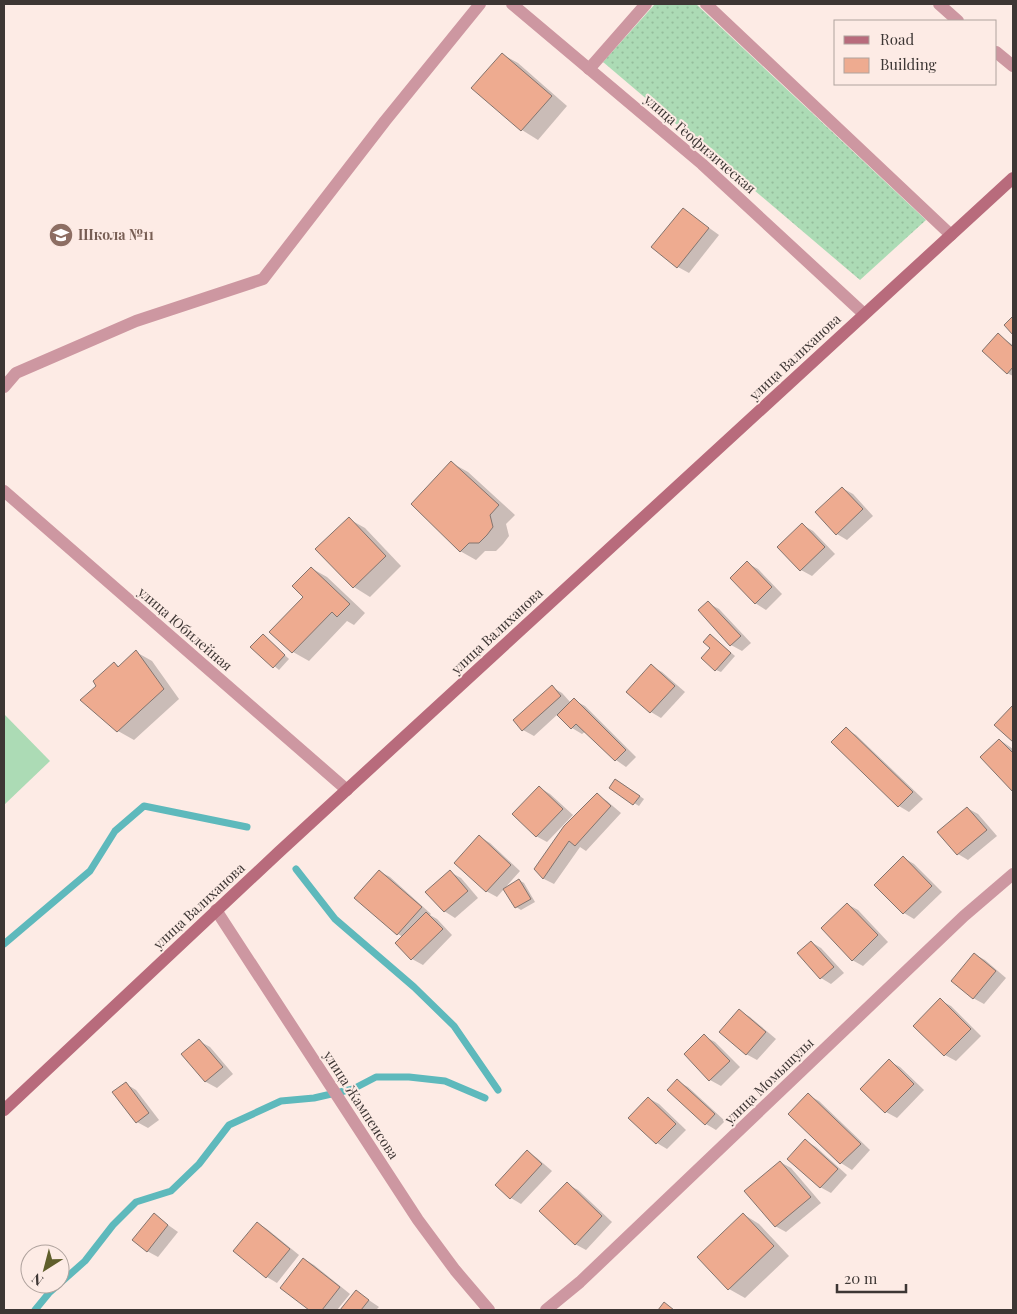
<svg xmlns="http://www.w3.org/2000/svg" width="1017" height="1314" font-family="'Playfair Display',serif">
<defs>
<pattern id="grass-dots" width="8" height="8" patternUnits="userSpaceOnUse" patternTransform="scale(1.25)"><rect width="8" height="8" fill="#acdbb5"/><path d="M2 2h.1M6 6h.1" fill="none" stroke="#95bd9c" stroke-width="1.8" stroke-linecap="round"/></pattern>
</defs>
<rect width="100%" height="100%" fill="#fdebe5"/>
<path fill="url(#grass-dots)" d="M 655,4 L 696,4 L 926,220 L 860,280 L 603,62 Z"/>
<path fill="#acdbb5" d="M 4,714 L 50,761 L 4,805 Z"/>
<g fill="#0003">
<path d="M 502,54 L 518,63 L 567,106 L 538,140 L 522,130 L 473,88 Z"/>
<path d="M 683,209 L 719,235 L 689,273 L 678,267 L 653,247 Z"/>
<path d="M 998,335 L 1013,345 L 1013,376 L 1007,373 Z"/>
<path d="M 452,463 L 468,472 L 515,515 L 506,524 L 509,536 L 503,544 L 496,551 L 485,551 L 476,560 L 460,551 Z"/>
<path d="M 842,488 L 853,494 L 873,516 L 847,540 L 837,534 Z"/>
<path d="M 349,519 L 365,528 L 401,566 L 370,597 L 354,587 Z"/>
<path d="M 803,525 L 813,531 L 835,554 L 812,576 L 801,570 Z"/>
<path d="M 747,563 L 758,569 L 782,594 L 766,610 L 755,603 Z"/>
<path d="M 311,568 L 327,577 L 365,613 L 354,625 L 347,621 L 309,661 L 293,652 Z"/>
<path d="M 708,603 L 719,609 L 751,643 L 742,651 L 731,645 Z"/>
<path d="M 263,635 L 289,659 L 279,670 L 252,647 Z"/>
<path d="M 715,639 L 735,656 L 721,672 L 716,670 L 712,648 Z"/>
<path d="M 136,652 L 152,661 L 179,699 L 134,740 L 118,731 L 97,686 L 114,663 L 120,667 Z"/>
<path d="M 651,666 L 662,672 L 685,692 L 661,718 L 651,712 Z"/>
<path d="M 552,687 L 562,693 L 571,703 L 574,700 L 585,706 L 636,757 L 626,767 L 616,760 L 586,731 L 582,734 L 572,728 L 558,714 L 534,736 L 523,730 L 514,720 Z"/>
<path d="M 846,729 L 856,735 L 923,799 L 909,812 L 899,806 L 833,742 Z"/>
<path d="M 1000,740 L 1013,749 L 1013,790 L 982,757 Z"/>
<path d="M 621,783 L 644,799 L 639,806 L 634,803 Z"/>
<path d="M 540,788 L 550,794 L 573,815 L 547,842 L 536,836 Z"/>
<path d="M 597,795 L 607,801 L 621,813 L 586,851 L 580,847 L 554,884 L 544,879 L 536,869 Z"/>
<path d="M 967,808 L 978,814 L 997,836 L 968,860 L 958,854 Z"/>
<path d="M 480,837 L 490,843 L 520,871 L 505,888 L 519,880 L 524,883 L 535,902 L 521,910 L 516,907 L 504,889 L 497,897 L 486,891 Z"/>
<path d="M 904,858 L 914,864 L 942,892 L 914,919 L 904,913 L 876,885 Z"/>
<path d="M 379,871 L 390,877 L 431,914 L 430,915 L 437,919 L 452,935 L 423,965 L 412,959 L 396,943 L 403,937 L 398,934 Z"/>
<path d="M 450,872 L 461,878 L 478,898 L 455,918 L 444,911 Z"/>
<path d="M 847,904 L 858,910 L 888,942 L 863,966 L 852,960 Z"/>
<path d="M 811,942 L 821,948 L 844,973 L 831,984 L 821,978 Z"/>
<path d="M 974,954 L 985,960 L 1006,978 L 984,1004 L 973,998 Z"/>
<path d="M 940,1000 L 951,1006 L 981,1036 L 956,1061 L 945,1055 L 915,1026 Z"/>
<path d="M 739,1011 L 750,1017 L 776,1039 L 757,1060 L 746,1054 Z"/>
<path d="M 704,1036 L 715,1042 L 740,1067 L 721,1086 L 710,1080 Z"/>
<path d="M 199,1041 L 210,1047 L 233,1074 L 217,1088 L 206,1082 L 183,1054 Z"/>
<path d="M 889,1061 L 900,1067 L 924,1090 L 897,1118 L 886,1112 L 862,1089 Z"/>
<path d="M 677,1081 L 688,1087 L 725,1121 L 716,1130 L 706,1124 Z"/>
<path d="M 126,1084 L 136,1090 L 159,1120 L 148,1128 L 137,1122 Z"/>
<path d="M 808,1095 L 819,1101 L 870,1150 L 852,1170 L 841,1163 L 790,1114 Z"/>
<path d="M 648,1098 L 659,1104 L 686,1130 L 667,1149 L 657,1143 L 630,1117 Z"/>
<path d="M 806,1141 L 816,1147 L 847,1175 L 831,1193 L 820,1187 Z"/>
<path d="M 527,1151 L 537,1158 L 552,1171 L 521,1204 L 511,1198 L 496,1185 Z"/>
<path d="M 780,1162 L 791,1168 L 821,1203 L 786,1232 L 775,1226 Z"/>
<path d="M 567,1184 L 578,1190 L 612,1222 L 586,1250 L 575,1244 Z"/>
<path d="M 743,1214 L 759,1224 L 789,1256 L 745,1298 L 729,1289 Z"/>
<path d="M 154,1215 L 178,1232 L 158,1257 L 147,1251 Z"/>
<path d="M 257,1223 L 267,1229 L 299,1255 L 277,1283 L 267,1277 Z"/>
<path d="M 304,1259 L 314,1265 L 350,1294 L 337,1310 L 311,1310 L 282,1287 Z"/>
<path d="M 357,1292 L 379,1307 L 376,1310 L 342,1310 Z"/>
</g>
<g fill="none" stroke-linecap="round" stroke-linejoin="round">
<g stroke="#5eb9bc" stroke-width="7">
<path d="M 296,869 L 335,919 L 414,987 L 454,1026 L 498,1090"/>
<path d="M 4,944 L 90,871 L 115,831 L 144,806 L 247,827"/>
<path d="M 35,1310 L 49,1293 L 85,1261 L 113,1225 L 136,1202 L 171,1191 L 199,1164 L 229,1125 L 281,1101 L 314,1098 L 353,1089 L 376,1077 L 409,1077 L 445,1081 L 485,1098"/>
</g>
</g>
<g fill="#eeab90" stroke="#83746e">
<path d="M 502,53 L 552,96 L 521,131 L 471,88 Z"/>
<path d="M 683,208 L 709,228 L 677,268 L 651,247 Z"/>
<path d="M 1013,316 L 1013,335 L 1004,325 Z"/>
<path d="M 998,333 L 1013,347 L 1013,367 L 1007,374 L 982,351 Z"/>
<path d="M 451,461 L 499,505 L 490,515 L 493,527 L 487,535 L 479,543 L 469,543 L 460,552 L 411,504 Z"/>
<path d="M 842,487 L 863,509 L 836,535 L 815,512 Z"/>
<path d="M 349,517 L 386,556 L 353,588 L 315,549 Z"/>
<path d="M 802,523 L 825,547 L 800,571 L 777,547 Z"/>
<path d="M 747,561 L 772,587 L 755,604 L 730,578 Z"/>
<path d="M 311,567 L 350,604 L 337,617 L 332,612 L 292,653 L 269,632 L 303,597 L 292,586 Z"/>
<path d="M 708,601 L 741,636 L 730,646 L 698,610 Z"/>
<path d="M 263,634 L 285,655 L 273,668 L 250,647 Z"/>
<path d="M 710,634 L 731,653 L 715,671 L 701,658 L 710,648 L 703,642 Z"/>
<path d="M 136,650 L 164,689 L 117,732 L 80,700 L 96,686 L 93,681 L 114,662 L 118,667 Z"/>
<path d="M 651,664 L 675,686 L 650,713 L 626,692 Z"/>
<path d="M 552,685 L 561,696 L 522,731 L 513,720 Z"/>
<path d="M 574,698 L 626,750 L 615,761 L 576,724 L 571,729 L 557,715 Z"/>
<path d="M 1013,705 L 1013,742 L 994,725 Z"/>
<path d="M 846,727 L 913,792 L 898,807 L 831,742 Z"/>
<path d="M 999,739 L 1013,753 L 1013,792 L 980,757 Z"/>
<path d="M 615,779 L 640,796 L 633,805 L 609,788 Z"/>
<path d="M 539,786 L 563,809 L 536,837 L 512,814 Z"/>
<path d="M 597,793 L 611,806 L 575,846 L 569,841 L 543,879 L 534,869 L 564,826 Z"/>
<path d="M 967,807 L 987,830 L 957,855 L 937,832 Z"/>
<path d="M 479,835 L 511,865 L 486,892 L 454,863 Z"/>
<path d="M 903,856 L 932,886 L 903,914 L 874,885 Z"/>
<path d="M 379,870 L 422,907 L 397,935 L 354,898 Z"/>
<path d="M 450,870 L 468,891 L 444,912 L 425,892 Z"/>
<path d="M 519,879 L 531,899 L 515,908 L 503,889 Z"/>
<path d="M 847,903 L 878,935 L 852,961 L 821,928 Z"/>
<path d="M 426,912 L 443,929 L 411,960 L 395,943 Z"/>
<path d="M 811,941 L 834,967 L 820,979 L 797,953 Z"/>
<path d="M 974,953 L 996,971 L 973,999 L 951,981 Z"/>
<path d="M 940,998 L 971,1029 L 944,1056 L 913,1026 Z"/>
<path d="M 739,1009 L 766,1032 L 746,1055 L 719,1032 Z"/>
<path d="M 704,1034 L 730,1061 L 709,1081 L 684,1054 Z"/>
<path d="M 199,1039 L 223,1067 L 205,1082 L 181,1054 Z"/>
<path d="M 889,1059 L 914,1084 L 885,1113 L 860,1089 Z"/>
<path d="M 677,1079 L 715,1114 L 705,1125 L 667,1090 Z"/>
<path d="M 126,1082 L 149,1113 L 136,1123 L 112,1092 Z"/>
<path d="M 808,1093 L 861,1144 L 840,1164 L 788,1114 Z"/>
<path d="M 648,1097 L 676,1124 L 656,1144 L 628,1118 Z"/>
<path d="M 805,1139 L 838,1169 L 820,1188 L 787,1159 Z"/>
<path d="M 527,1150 L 542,1164 L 510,1199 L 495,1185 Z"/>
<path d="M 780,1161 L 811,1197 L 775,1227 L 744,1191 Z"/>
<path d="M 567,1182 L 602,1216 L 575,1245 L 539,1211 Z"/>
<path d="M 154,1213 L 168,1225 L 147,1252 L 132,1240 Z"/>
<path d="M 743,1213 L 774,1246 L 728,1290 L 697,1257 Z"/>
<path d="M 257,1222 L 290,1249 L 266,1278 L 233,1251 Z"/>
<path d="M 303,1258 L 340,1287 L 322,1310 L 309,1310 L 280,1288 Z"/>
<path d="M 356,1290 L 369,1300 L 361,1310 L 340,1310 Z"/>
<path d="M 664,1302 L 674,1310 L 658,1310 Z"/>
</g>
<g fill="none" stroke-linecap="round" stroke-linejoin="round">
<g stroke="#cd97a1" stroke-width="12">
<path d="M 706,4 L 951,235"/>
<path d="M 939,4 L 958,21"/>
<path d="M 996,52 L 1013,66"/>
<path d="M 589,69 L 646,4"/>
<path d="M 4,387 L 16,373 L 136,321 L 263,279 L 385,121 L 480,4"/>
</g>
<g stroke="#cd97a1" stroke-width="12">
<path d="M 512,4 L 702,164 L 864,314"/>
<path d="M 4,491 L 347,790"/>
<path d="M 216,910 L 418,1220 L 455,1270 L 489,1310"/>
<path d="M 546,1310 L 580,1282 L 964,916 L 1013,874"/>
</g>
<path stroke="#b86b7c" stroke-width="12" d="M 4,1110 L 279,852 L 1013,178"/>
</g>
<defs>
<g id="school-disc" transform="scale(1.25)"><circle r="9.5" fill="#8d6e63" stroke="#fdebe5"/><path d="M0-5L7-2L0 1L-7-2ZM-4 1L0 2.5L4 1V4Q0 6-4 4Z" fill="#fff"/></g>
</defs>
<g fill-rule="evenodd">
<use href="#school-disc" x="61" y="235"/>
</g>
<g text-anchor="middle" stroke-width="4" stroke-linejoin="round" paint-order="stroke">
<g font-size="14" fill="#3d3634" stroke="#fdebe5">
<text transform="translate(700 144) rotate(41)" y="5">улица Геофизическая</text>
<text transform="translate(795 357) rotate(-43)" y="5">улица Валиханова</text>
<text transform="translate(185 629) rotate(41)" y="5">улица Юбилейная</text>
<text transform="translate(497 631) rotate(-43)" y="5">улица Валиханова</text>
<text transform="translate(199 906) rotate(-43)" y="5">улица Валиханова</text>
<text transform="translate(769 1081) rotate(-44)" y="5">улица Момышулы</text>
<text transform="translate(361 1105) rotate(57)" y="5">улица Жампеисова</text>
</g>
<g font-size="14" font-weight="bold" fill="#785e54" stroke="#fdebe5" text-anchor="start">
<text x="78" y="240">Школа №11</text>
</g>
</g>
<rect width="1017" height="1314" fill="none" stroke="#3d3634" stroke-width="10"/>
<rect x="834" y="20" width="162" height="65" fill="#fdebe5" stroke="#b0a39e"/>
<rect x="844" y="36" width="25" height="8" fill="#b86b7c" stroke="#b0a39e"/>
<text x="880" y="45" font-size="15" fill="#3d3634">Road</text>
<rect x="844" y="58" width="25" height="15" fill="#eeab90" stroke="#b0a39e"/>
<text x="880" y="70" font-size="15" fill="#3d3634">Building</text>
<g transform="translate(45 1269) rotate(216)"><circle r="24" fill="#fdebe5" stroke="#b0a39e"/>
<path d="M0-4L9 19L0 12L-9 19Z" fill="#5f5e2b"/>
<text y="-8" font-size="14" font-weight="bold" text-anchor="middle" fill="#3d3634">N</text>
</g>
<path d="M837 1284v8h69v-8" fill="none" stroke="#3d3634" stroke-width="2.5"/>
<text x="844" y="1284" font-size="15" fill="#3d3634" stroke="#fdebe5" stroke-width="4" paint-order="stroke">20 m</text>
</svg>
